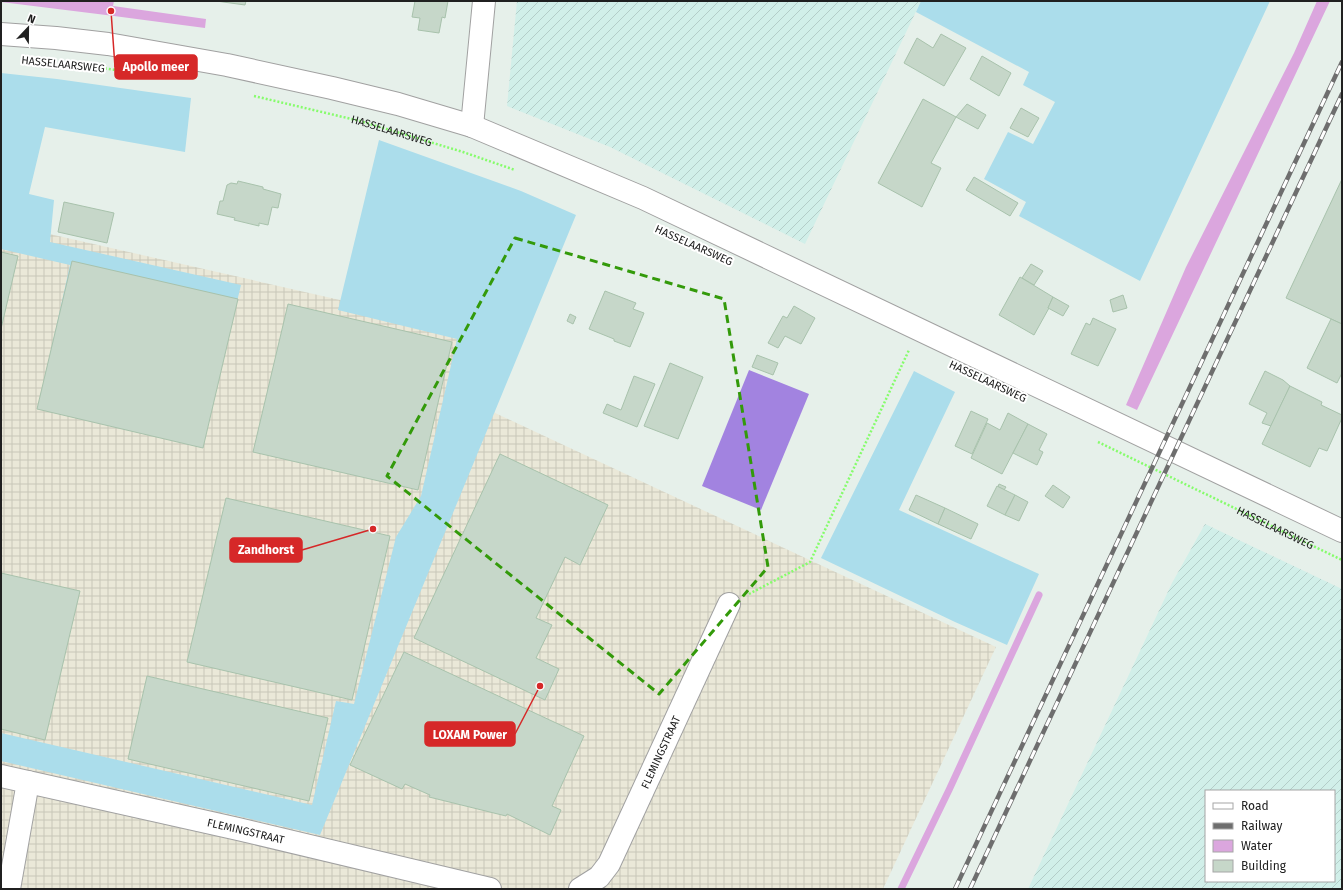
<svg xmlns="http://www.w3.org/2000/svg" width="1343" height="890" font-family="'Fira Sans',sans-serif">
<defs>
<pattern id="industrial-grid" width="8" height="8" patternUnits="userSpaceOnUse"><rect width="8" height="8" fill="#eae8d8"/><path d="M0 4h8M4 0v8" fill="none" stroke="#c8c7b9"/></pattern>
<pattern id="farmland-furrows" width="10" height="10" patternUnits="userSpaceOnUse"><rect width="10" height="10" fill="#d1efe9"/><path d="M-1 1l2-2M0 10L10 0M9 11l2-2" fill="none" stroke="#b3cdc8"/></pattern>
</defs>
<rect width="100%" height="100%" fill="#e6f0ea"/>
<path fill="url(#industrial-grid)" d="M 1,223 L 521,341 L 493,412 L 996,647 L 883,889 L 1,889 Z"/>
<g fill="url(#farmland-furrows)" fill-rule="evenodd">
<path d="M 517,1 L 921,1 L 805,244 L 610,147 L 507,106 Z"/>
<path d="M 1205,524 L 1342,589 L 1342,889 L 1028,889 L 1172,583 ZM 1206,791 L 1334,791 L 1334,881 L 1206,881 Z"/>
</g>
<g fill="#abddeb">
<path d="M 921,1 L 1270,1 L 1140,281 L 1019,216 L 1026,202 L 984,179 L 1008,132 L 1033,144 L 1055,102 L 1023,85 L 1029,72 L 916,12 Z"/>
<path d="M 1,73 L 57,79 L 191,98 L 185,152 L 45,127 L 29,194 L 54,200 L 50,242 L 241,285 L 202,446 L 39,404 L 70,265 L 1,249 Z"/>
<path d="M 379,140 L 521,191 L 576,215 L 320,835 L 1,761 L 1,733 L 312,805 L 336,701 L 354,704 L 396,537 L 421,496 L 457,339 L 338,310 Z"/>
<path d="M 914,371 L 955,392 L 899,510 L 1039,574 L 1007,645 L 955,622 L 821,558 Z"/>
</g>
<path fill="#a283e0" d="M 749,370 L 809,394 L 761,510 L 702,486 Z"/>
<g fill="#dba6de">
<path d="M 1,1 L 114,1 L 113,6 L 206,19 L 205,28 L 114,16 L 1,2 Z"/>
<path d="M 1317,1 L 1330,1 L 1137,410 L 1126,405 L 1186,267 L 1294,53 Z"/>
</g>
<g fill="none" stroke-linecap="round" stroke-linejoin="round">
<path stroke="#dba6de" stroke-width="7" d="M 901,889 L 949,790 L 1039,595"/>
</g>
<g fill="#c6d7c9" stroke="#a8c2ac">
<path d="M 216,1 L 246,1 L 245,5 Z"/>
<path d="M 415,1 L 448,1 L 445,18 L 442,17 L 439,33 L 418,30 L 420,18 L 412,17 Z"/>
<path d="M 941,34 L 966,48 L 944,86 L 904,63 L 917,38 L 933,48 Z"/>
<path d="M 982,56 L 1011,73 L 999,96 L 970,79 Z"/>
<path d="M 923,99 L 956,117 L 931,163 L 941,168 L 922,207 L 878,183 Z"/>
<path d="M 967,104 L 986,115 L 978,129 L 956,117 Z"/>
<path d="M 1021,108 L 1039,118 L 1028,137 L 1010,128 Z"/>
<path d="M 974,177 L 1018,203 L 1010,216 L 966,190 Z"/>
<path d="M 1342,179 L 1342,324 L 1286,298 Z"/>
<path d="M 238,181 L 263,187 L 263,189 L 281,194 L 278,208 L 272,207 L 268,225 L 259,223 L 259,226 L 234,220 L 235,218 L 217,214 L 220,201 L 223,201 L 227,185 L 231,183 L 237,184 Z"/>
<path d="M 64,202 L 114,213 L 107,243 L 58,232 Z"/>
<path d="M 1,252 L 18,256 L 1,329 Z"/>
<path d="M 72,261 L 238,299 L 203,448 L 37,409 Z"/>
<path d="M 1031,264 L 1043,271 L 1034,285 L 1022,278 Z"/>
<path d="M 1020,277 L 1053,297 L 1048,308 L 1049,308 L 1034,335 L 999,315 Z"/>
<path d="M 605,291 L 636,303 L 633,309 L 644,313 L 630,347 L 614,341 L 614,339 L 589,329 Z"/>
<path d="M 1123,295 L 1127,308 L 1113,312 L 1110,300 Z"/>
<path d="M 1053,297 L 1069,306 L 1063,316 L 1048,308 Z"/>
<path d="M 288,304 L 452,342 L 418,490 L 253,452 Z"/>
<path d="M 794,306 L 815,318 L 801,344 L 785,336 L 778,348 L 768,343 L 783,316 L 787,318 Z"/>
<path d="M 570,314 L 576,317 L 573,324 L 567,321 Z"/>
<path d="M 1093,318 L 1116,329 L 1098,366 L 1071,354 L 1086,323 L 1090,325 Z"/>
<path d="M 1331,319 L 1342,324 L 1342,373 L 1337,383 L 1307,368 Z"/>
<path d="M 757,355 L 778,363 L 773,375 L 752,367 Z"/>
<path d="M 670,363 L 703,377 L 678,439 L 644,426 Z"/>
<path d="M 1265,371 L 1283,380 L 1290,386 L 1271,426 L 1262,423 L 1267,413 L 1249,404 Z"/>
<path d="M 634,376 L 655,384 L 637,427 L 603,413 L 607,404 L 621,410 Z"/>
<path d="M 1290,386 L 1322,402 L 1321,405 L 1342,415 L 1342,418 L 1327,451 L 1319,448 L 1310,467 L 1262,444 Z"/>
<path d="M 971,411 L 988,419 L 972,454 L 955,446 Z"/>
<path d="M 1008,413 L 1028,424 L 1002,474 L 971,458 L 987,423 L 1000,430 Z"/>
<path d="M 1028,424 L 1047,434 L 1039,450 L 1043,452 L 1037,465 L 1013,453 Z"/>
<path d="M 500,454 L 608,505 L 580,565 L 565,557 L 536,618 L 552,625 L 536,658 L 559,669 L 545,700 L 414,638 Z"/>
<path d="M 999,484 L 1006,487 L 1004,490 L 998,487 Z"/>
<path d="M 1053,485 L 1070,497 L 1063,508 L 1045,496 Z"/>
<path d="M 997,486 L 1015,495 L 1005,515 L 987,506 Z"/>
<path d="M 916,495 L 945,508 L 938,524 L 909,510 Z"/>
<path d="M 1015,495 L 1028,502 L 1019,521 L 1005,515 Z"/>
<path d="M 226,498 L 390,536 L 352,700 L 187,662 Z"/>
<path d="M 945,508 L 978,524 L 971,539 L 938,524 Z"/>
<path d="M 1,573 L 80,591 L 45,740 L 1,729 Z"/>
<path d="M 404,652 L 584,736 L 552,806 L 561,810 L 550,835 L 507,814 L 506,816 L 429,797 L 430,795 L 405,784 L 402,789 L 350,765 Z"/>
<path d="M 147,676 L 328,718 L 309,801 L 128,759 Z"/>
</g>
<g fill="none" stroke-linecap="round" stroke-linejoin="round">
<g stroke="#a1a1a1" stroke-width="24">
<g id="minor">
<path d="M 1,34 L 56,38 L 108,44 L 227,65 L 332,88 L 398,104 L 472,126 L 643,198 L 1342,531"/>
<path d="M 472,126 L 484,1"/>
<path id="s3" d="M 1,776 L 238,829 L 490,889"/>
<path d="M 9,889 L 28,782"/>
<path id="s4" d="M 580,889 L 599,877 L 609,864 L 729,604"/>
</g>
</g>
<g stroke="#86fc6c" stroke-width="2.5" stroke-dasharray="2 2" stroke-linecap="butt">
<path d="M 89,66 L 122,71"/>
<path id="s1" d="M 254,96 L 360,121 L 463,152 L 515,170"/>
<path id="s2" d="M 1098,442 L 1342,560"/>
<path d="M 749,594 L 810,562 L 909,350"/>
</g>
<use href="#minor" stroke="#fff" stroke-width="22"/>
<g stroke="#6e6e6e" stroke-width="4.5">
<g id="rail">
<path d="M 955,889 L 1342,62"/>
<path d="M 970,889 L 1342,94"/>
</g>
</g>
<use href="#rail" stroke="#fff" stroke-width="3" stroke-dasharray="9" stroke-linecap="butt"/>
</g>
<path fill="none" stroke="#339a0a" stroke-width="3" stroke-dasharray="8 5" stroke-linejoin="round" d="M 515,238 L 724,299 L 768,567 L 659,694 L 387,476 Z"/>
<g text-anchor="middle" stroke-width="4" stroke-linejoin="round" paint-order="stroke">
<g font-size="11" fill="#202020" stroke="#fff">
<text transform="translate(63 64) rotate(6)" y="4">HASSELAARSWEG</text>
<text dy="4" stroke="none"><textPath href="#s1" startOffset="142">HASSELAARSWEG</textPath></text>
<text transform="translate(694 245) rotate(24)" y="4">HASSELAARSWEG</text>
<text transform="translate(988 381) rotate(25)" y="4">HASSELAARSWEG</text>
<text dy="4" stroke="none"><textPath href="#s2" startOffset="197">HASSELAARSWEG</textPath></text>
<text dy="4" stroke="none"><textPath href="#s4" startOffset="162">FLEMINGSTRAAT</textPath></text>
<text dy="4" stroke="none"><textPath href="#s3" startOffset="251">FLEMINGSTRAAT</textPath></text>
</g>
</g>
<path fill="none" stroke="#d62828" stroke-width="1.5" d="M111 11L115 67M373 529L302 550M540 686L515 734"/>
<g fill="#d62828" stroke="#fff" stroke-width="1.5">
<circle cx="111" cy="11" r="4"/>
<circle cx="373" cy="529" r="4"/>
<circle cx="540" cy="686" r="4"/>
</g>
<g fill="#d62828" stroke="#d62828" stroke-width="1.5">
<rect x="115" y="55" width="82" height="24" rx="4"/>
<rect x="230" y="538" width="72" height="24" rx="4"/>
<rect x="425" y="722" width="90" height="24" rx="4"/>
</g>
<g font-size="12" text-anchor="middle" font-weight="bold" fill="#fff">
<text x="156" y="71">Apollo meer</text>
<text x="266" y="554">Zandhorst</text>
<text x="470" y="739">LOXAM Power</text>
</g>
<rect width="1343" height="890" fill="none" stroke="#202020" stroke-width="4"/>
<rect x="1205" y="790" width="130" height="92" fill="#ffffff" stroke="#a6a6a6"/>
<rect x="1213" y="803" width="20" height="6" fill="#ffffff" stroke="#a6a6a6"/>
<text x="1241" y="810" font-size="12" fill="#202020">Road</text>
<rect x="1213" y="823" width="20" height="6" fill="#6e6e6e" stroke="#a6a6a6"/>
<text x="1241" y="830" font-size="12" fill="#202020">Railway</text>
<rect x="1213" y="840" width="20" height="12" fill="#dba6de" stroke="#a6a6a6"/>
<text x="1241" y="850" font-size="12" fill="#202020">Water</text>
<rect x="1213" y="860" width="20" height="12" fill="#c6d7c9" stroke="#a6a6a6"/>
<text x="1241" y="870" font-size="12" fill="#202020">Building</text>
<g transform="translate(28 28) rotate(22)" stroke="#ffffff" stroke-width="3" paint-order="stroke">
<path d="M0-3L7 15L0 10L-7 15Z" fill="#202020"/>
<text y="-6" font-size="11" font-weight="bold" text-anchor="middle" fill="#202020">N</text>
</g>
</svg>
